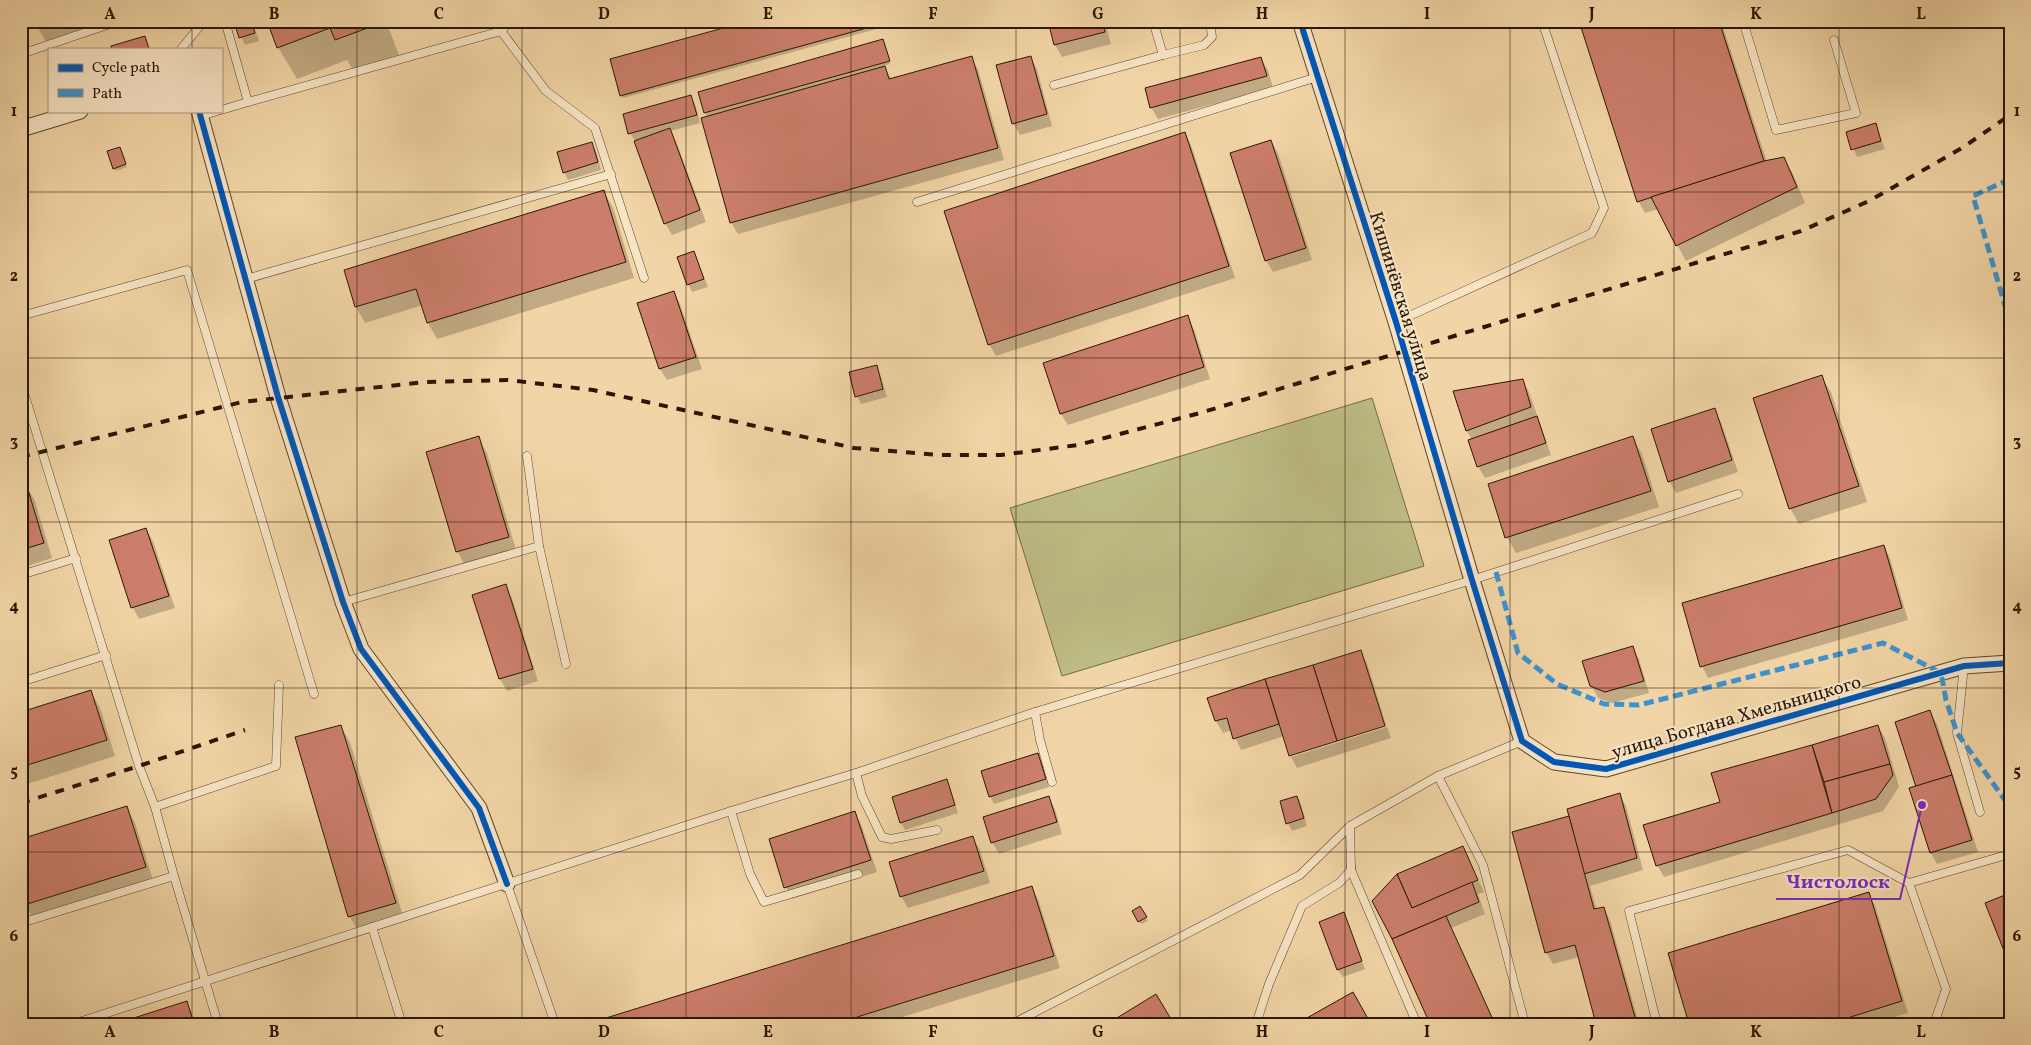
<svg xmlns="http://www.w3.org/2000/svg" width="2031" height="1045" font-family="Vollkorn,serif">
<rect width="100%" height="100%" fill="#f2d5a6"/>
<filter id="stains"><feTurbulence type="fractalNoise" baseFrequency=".004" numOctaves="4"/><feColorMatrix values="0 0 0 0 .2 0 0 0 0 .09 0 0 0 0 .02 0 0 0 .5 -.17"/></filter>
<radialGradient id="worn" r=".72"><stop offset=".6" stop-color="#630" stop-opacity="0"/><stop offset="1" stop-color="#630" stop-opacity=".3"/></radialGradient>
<path fill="#bdbc84" stroke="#746a44" d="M 1372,398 L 1424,566 L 1062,676 L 1010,508 Z"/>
<g fill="#0003">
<path d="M 34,21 L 79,21 L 83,33 L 48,45 Z"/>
<path d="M 235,21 L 252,21 L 259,41 L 245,45 Z"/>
<path d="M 268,21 L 386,21 L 399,55 L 354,72 L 347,60 L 297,79 L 278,47 Z"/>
<path d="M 753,21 L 906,21 L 623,98 L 621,95 Z"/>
<path d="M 1049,21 L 1105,21 L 1111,44 L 1062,57 L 1055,45 Z"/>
<path d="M 1580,21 L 1721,21 L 1767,162 L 1784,158 L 1793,174 L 1805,203 L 1686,261 L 1658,209 L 1645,213 L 1638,201 Z"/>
<path d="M 883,41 L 890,64 L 884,66 L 892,80 L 971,58 L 978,69 L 1004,160 L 738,234 L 731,222 L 707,117 L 699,93 Z"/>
<path d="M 1030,57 L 1037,69 L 1052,126 L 1020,135 L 1013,123 Z"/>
<path d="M 1261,59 L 1268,70 L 1273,88 L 1158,119 L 1151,107 Z"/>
<path d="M 690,96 L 695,104 L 700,123 L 670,131 L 676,141 L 706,222 L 672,235 L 665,223 L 635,141 L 630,133 Z"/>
<path d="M 1875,125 L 1885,149 L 1857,157 L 1847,133 Z"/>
<path d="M 1185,134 L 1191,145 L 1235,278 L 996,356 L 989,344 Z"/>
<path d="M 1271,141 L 1278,153 L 1312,260 L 1273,272 L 1266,260 Z"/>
<path d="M 591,143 L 596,151 L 601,170 L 568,180 L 564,172 Z"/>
<path d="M 120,148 L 127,167 L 116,171 L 114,168 Z"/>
<path d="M 604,192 L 613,207 L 634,278 L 437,339 L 428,323 L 423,305 L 365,323 L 356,307 L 345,271 Z"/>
<path d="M 694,253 L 708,287 L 692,292 L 688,284 Z"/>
<path d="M 674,293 L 680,304 L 702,369 L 667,380 L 660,369 Z"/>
<path d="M 1187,317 L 1194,329 L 1210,379 L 1068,425 L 1061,414 Z"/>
<path d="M 876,366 L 880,374 L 887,397 L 861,404 L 857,396 Z"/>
<path d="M 1821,377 L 1831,392 L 1867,502 L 1799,524 L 1790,508 Z"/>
<path d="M 1522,380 L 1529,392 L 1551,455 L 1485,478 L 1478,466 L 1472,440 L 1467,431 L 1455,392 Z"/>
<path d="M 1714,410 L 1721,422 L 1738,472 L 1676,493 L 1669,481 Z"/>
<path d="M 478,438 L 487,453 L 517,553 L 466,567 L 457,551 Z"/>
<path d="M 1633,438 L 1642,454 L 1659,507 L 1516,553 L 1507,537 Z"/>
<path d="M 26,485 L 35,501 L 52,558 L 21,568 L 21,486 Z"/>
<path d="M 146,529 L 153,541 L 175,608 L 139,619 L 133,608 L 111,541 Z"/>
<path d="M 1884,546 L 1890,558 L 1908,620 L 1708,678 L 1702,666 Z"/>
<path d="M 505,586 L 512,598 L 538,681 L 507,691 L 500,679 L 474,595 Z"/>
<path d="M 1632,648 L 1639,659 L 1649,693 L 1612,703 L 1598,698 L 1591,685 Z"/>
<path d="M 1360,652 L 1367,663 L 1386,725 L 1291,754 L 1291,757 L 1284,736 L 1241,750 L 1232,730 L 1223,733 L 1216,721 L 1209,699 Z"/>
<path d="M 91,692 L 100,708 L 115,756 L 21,786 L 21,714 Z"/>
<path d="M 1930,712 L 1937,724 L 1978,852 L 1937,864 L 1931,853 L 1917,788 Z"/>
<path d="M 341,727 L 350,742 L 404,919 L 359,933 L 350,917 L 297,738 Z"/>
<path d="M 1387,727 L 1391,738 L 1297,768 L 1291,757 Z"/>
<path d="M 1878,727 L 1885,738 L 1899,787 L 1883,811 L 1664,877 L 1657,865 L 1722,803 L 1712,774 Z"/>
<path d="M 1037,755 L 1041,762 L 1049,787 L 994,804 L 990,796 Z"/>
<path d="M 946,781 L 950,788 L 958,813 L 905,830 L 901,823 L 893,798 Z"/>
<path d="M 1619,794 L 1626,806 L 1643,870 L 1590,886 L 1597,910 L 1603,908 L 1610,920 L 1639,1024 L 1597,1024 L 1579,957 L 1553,964 L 1546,952 L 1570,817 Z"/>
<path d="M 1048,797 L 1055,809 L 1062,834 L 999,854 L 992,842 Z"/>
<path d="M 1297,797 L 1301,805 L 1307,826 L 1292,831 L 1288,823 Z"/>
<path d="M 126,807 L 135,823 L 154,883 L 34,920 L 25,904 Z"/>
<path d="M 855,813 L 861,824 L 877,872 L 792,899 L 786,887 Z"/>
<path d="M 973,838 L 980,850 L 990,883 L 908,908 L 901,896 Z"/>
<path d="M 1463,847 L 1484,892 L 1478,894 L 1485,914 L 1451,928 L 1495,1024 L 1432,1024 L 1393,938 Z"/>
<path d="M 1031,887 L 1038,899 L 1060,968 L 880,1024 L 609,1024 Z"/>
<path d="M 1868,894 L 1875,905 L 1908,1013 L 1872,1024 L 1691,1024 Z"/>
<path d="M 1140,908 L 1148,921 L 1141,924 L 1134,911 Z"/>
<path d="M 1343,914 L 1365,969 L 1343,977 L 1338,970 Z"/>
<path d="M 186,1002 L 197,1024 L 119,1024 Z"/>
</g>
<g fill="#cb7e6b" stroke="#2a1703">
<path d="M 234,21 L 251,21 L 255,33 L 239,38 Z"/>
<path d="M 267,21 L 381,21 L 381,23 L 335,40 L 330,28 L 277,48 Z"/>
<path d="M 749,21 L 892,21 L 620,96 L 610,59 Z"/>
<path d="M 1048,21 L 1102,21 L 1105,32 L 1054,45 Z"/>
<path d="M 1579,21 L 1719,21 L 1764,161 L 1637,202 Z"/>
<path d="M 145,36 L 149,49 L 112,49 L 111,46 Z"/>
<path d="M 883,39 L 890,61 L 704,113 L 698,92 Z"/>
<path d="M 972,56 L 998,148 L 730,223 L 701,118 L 885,66 L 889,79 Z"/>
<path d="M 1031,56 L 1047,114 L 1012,124 L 996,65 Z"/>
<path d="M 1261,57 L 1267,76 L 1150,108 L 1145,88 Z"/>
<path d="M 691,95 L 697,115 L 628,134 L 623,114 Z"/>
<path d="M 1876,123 L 1881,141 L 1851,150 L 1846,132 Z"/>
<path d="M 670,128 L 700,210 L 664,224 L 634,141 Z"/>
<path d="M 1185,132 L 1229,266 L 988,345 L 944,211 Z"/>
<path d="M 1271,140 L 1306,248 L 1265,261 L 1230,153 Z"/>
<path d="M 592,142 L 598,162 L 563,173 L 557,152 Z"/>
<path d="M 120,147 L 126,164 L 113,169 L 107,151 Z"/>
<path d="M 1784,157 L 1797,187 L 1676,246 L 1651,197 L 1764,161 Z"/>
<path d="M 604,190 L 626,262 L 427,323 L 416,289 L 355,307 L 344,270 Z"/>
<path d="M 694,251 L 704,279 L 687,285 L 677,257 Z"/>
<path d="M 674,291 L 696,357 L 659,369 L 637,303 Z"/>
<path d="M 1188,315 L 1204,367 L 1060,414 L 1043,363 Z"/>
<path d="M 877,365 L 883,389 L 855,397 L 849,372 Z"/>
<path d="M 1822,375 L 1859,486 L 1789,509 L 1753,398 Z"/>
<path d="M 1523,379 L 1531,407 L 1466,431 L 1453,391 Z"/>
<path d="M 1715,408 L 1732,460 L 1668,482 L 1651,429 Z"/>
<path d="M 1537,416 L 1546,443 L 1477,467 L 1468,440 Z"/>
<path d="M 479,436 L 509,537 L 456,552 L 426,452 Z"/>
<path d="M 1633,436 L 1651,491 L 1505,538 L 1488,484 Z"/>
<path d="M 26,483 L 44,543 L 21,550 L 21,485 Z"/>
<path d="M 146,528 L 169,596 L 131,608 L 109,540 Z"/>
<path d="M 1884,545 L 1902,608 L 1700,667 L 1682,603 Z"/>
<path d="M 506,584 L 533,669 L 499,679 L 472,595 Z"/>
<path d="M 1633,646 L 1644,681 L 1605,692 L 1590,686 L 1582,661 Z"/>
<path d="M 1361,650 L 1385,726 L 1337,741 L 1313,665 Z"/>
<path d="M 1313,665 L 1337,741 L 1289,756 L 1265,679 Z"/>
<path d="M 1265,679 L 1279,724 L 1233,739 L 1227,718 L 1215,721 L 1207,698 Z"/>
<path d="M 91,690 L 107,740 L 21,767 L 21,712 Z"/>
<path d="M 1930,710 L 1952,775 L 1916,787 L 1895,722 Z"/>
<path d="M 341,725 L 396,903 L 348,917 L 295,737 Z"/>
<path d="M 1878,725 L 1890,764 L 1824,782 L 1812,745 Z"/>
<path d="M 1812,745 L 1832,813 L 1656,866 L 1643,825 L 1720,802 L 1711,773 Z"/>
<path d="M 1038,753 L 1046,779 L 989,797 L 981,771 Z"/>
<path d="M 1890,764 L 1893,775 L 1876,799 L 1832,813 L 1824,782 Z"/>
<path d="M 1952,775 L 1972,840 L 1930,853 L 1909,788 Z"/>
<path d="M 947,779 L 955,805 L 900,823 L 892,797 Z"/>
<path d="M 1620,793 L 1637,858 L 1584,874 L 1567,809 Z"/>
<path d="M 1049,796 L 1057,822 L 991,843 L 983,817 Z"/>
<path d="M 1297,796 L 1304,818 L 1286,824 L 1280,801 Z"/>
<path d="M 127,806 L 146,867 L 24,905 L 21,897 L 21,839 Z"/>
<path d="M 855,811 L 871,860 L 784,888 L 769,839 Z"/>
<path d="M 1569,816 L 1594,909 L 1604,907 L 1637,1024 L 1596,1024 L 1575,945 L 1545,953 L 1512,832 Z"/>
<path d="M 973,836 L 984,871 L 900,897 L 889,862 Z"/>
<path d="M 1463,846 L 1478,880 L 1412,908 L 1397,874 Z"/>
<path d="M 1397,874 L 1412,908 L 1472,882 L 1479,902 L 1392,939 L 1372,901 Z"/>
<path d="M 1032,886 L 1054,956 L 857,1017 L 859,1024 L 608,1024 L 606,1018 Z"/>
<path d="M 1869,892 L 1902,1001 L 1828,1024 L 1689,1024 L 1668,953 Z"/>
<path d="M 2010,893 L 2010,966 L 1985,903 Z"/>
<path d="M 1140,906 L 1147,917 L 1138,922 L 1132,911 Z"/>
<path d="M 1344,912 L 1362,961 L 1337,970 L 1319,922 Z"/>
<path d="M 1446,916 L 1495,1024 L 1430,1024 L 1392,939 Z"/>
<path d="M 1353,992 L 1371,1024 L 1308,1024 L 1305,1019 Z"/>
<path d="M 1156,994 L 1174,1024 L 1107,1024 Z"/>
<path d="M 187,1001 L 194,1024 L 115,1024 Z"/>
</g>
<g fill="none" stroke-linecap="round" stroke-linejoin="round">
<g stroke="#5c462c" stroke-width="9">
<g id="lane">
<path d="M 510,21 L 501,31 L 546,91 L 595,128 L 644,278"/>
<path d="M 1743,21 L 1776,130 L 1856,113 L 1834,40"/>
<path d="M 181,49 L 204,21"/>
<path d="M 21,54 L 119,21"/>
<path d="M 1163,55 L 1204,45 L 1212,37 L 1210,21"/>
<path d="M 1054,85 L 1163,55 L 1153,21"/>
<path d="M 248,102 L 501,31 L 504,28"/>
<path d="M 221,110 L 248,102 L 227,28 L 223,21"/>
<path d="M 201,116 L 217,111"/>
<path d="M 917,202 L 1317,77"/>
<path d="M 246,279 L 611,174"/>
<path d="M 21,316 L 187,270 L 314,694"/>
<path d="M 1396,322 L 1592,233 L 1604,208 L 1542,21"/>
<path d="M 21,383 L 139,766 L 155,807 L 174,876 L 218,1024"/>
<path d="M 539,546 L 566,664"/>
<path d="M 21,575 L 76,558"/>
<path d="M 343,602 L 539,546 L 527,456"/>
<path d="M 1964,666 L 1957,733 L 1980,812"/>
<path d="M 21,682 L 106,655"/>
<path d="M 1035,712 L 1040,740 L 1052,782"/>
<path d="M 856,773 L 862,796 L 882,837 L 891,839 L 937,830"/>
<path d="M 1438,776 L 1483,865 L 1525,1024"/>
<path d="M 155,807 L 276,766 L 279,685"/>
<path d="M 731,811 L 750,874 L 764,902 L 858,874"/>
<path d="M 1351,865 L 1351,870 L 1417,1024"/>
<path d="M 507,884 L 555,1024"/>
<path d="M 21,923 L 174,876"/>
<path d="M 372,927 L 402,1024"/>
<path d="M 73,1024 L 731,811 L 856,773 L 1035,712 L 1472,580 L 1738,494"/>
<path d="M 1012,1024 L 1300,875 L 1350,826 L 1438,776 L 1522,741"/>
<path d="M 1256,1024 L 1269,984 L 1302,906 L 1339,883 L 1351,870 L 1350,826"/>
<path d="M 1657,1024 L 1629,911 L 1848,850 L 1909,883"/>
<path d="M 1934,1024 L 1946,989 L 1909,883 L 2010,854"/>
</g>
</g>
<g stroke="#5c462c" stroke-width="17">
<g id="street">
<path d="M 1300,21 L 1396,322 L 1472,580 L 1522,741 L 1554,762 L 1606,769 L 1964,666 L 2010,663"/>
<path d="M 199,111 L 278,397 L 343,602 L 361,649 L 479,808 L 507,884"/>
<path d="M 21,129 L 80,111"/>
</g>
</g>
<use href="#lane" stroke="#f7e4c5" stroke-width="8"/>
<use href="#street" stroke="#f7e4c5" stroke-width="15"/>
<g stroke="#2a1703" stroke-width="4" stroke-dasharray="9 9" stroke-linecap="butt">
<path d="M 21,457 L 242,402 L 425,382 L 508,380 L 593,390 L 854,448 L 938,455 L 1001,455 L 1078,445 L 1200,413 L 1801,231 L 1869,201 L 1962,148 L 2010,115"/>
<path d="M 21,803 L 139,766 L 245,730"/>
</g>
<g stroke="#3c93d1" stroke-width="5" stroke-dasharray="10 5" stroke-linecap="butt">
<path d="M 2010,179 L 1973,196 L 2010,323"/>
<path d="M 1496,572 L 1518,653 L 1557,684 L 1604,704 L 1639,705 L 1883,643 L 1941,673 L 1946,700 L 1957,733 L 2010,807"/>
</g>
<g stroke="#f7e4c5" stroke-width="9">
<g id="cycleway">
<path d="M 1300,21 L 1396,322 L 1472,580 L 1522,741 L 1554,762 L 1606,769 L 1964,666 L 2010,663"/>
<path d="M 199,111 L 278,397 L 343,602 L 361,649 L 479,808 L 507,884"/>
</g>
</g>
<use href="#cycleway" stroke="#0057b8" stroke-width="6"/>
</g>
<path fill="none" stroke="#2a1703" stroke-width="1" stroke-opacity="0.55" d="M 192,21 L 192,49M 357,21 L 357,1024M 522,21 L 522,1024M 686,21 L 686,1024M 851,21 L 851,1024M 1016,21 L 1016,1024M 1180,21 L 1180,1024M 1345,21 L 1345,1024M 1510,21 L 1510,1024M 1674,21 L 1674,1024M 1839,21 L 1839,1024M 192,111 L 192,1024M 21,192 L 2010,192M 21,358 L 2010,358M 21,522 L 2010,522M 21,688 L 2010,688M 21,852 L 2010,852"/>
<g text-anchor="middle" stroke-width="4" stroke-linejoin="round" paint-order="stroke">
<g font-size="19" fill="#2a1703" stroke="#f7e4c5">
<text transform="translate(1402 296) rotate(73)" y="7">Кишинёвская улица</text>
<text transform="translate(1736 716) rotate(-16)" y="7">улица Богдана Хмельницкого</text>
</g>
</g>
<path fill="none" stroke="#7b2cbf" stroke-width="2" d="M1922 805L1900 899H1776"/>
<circle fill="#7b2cbf" stroke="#f7e4c5" stroke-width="2" cx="1922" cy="805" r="5"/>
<g font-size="20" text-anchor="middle" font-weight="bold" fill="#7b2cbf" stroke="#f7e4c5" stroke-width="4" stroke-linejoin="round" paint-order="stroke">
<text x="1838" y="888">Чистолоск</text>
</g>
<rect width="2031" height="1045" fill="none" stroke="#f2d5a6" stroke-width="55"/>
<rect x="48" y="48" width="175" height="65" fill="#f7e4c5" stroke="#a59277"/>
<rect x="58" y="64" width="25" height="8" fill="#0057b8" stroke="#a59277"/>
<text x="92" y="72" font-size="15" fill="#2a1703">Cycle path</text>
<rect x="58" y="89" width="25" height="8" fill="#3c93d1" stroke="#a59277"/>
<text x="92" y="98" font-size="15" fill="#2a1703">Path</text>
<rect x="28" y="28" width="1976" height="990" fill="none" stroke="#2a1703" stroke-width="2"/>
<g font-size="16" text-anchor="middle" font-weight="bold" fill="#2a1703">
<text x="110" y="19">A</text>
<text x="274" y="19">B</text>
<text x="439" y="19">C</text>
<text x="604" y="19">D</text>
<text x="768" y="19">E</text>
<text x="933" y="19">F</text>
<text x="1098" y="19">G</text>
<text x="1262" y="19">H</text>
<text x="1427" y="19">I</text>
<text x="1592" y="19">J</text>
<text x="1756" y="19">K</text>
<text x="1921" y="19">L</text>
<text x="14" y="116">1</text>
<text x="2017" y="116">1</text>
<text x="14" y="281">2</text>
<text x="2017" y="281">2</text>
<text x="14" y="446">3</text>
<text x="2017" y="446">3</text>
<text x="14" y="611">4</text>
<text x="2017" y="611">4</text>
<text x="14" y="776">5</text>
<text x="2017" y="776">5</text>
<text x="14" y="941">6</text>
<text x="2017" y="941">6</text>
<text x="110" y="1037">A</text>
<text x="274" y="1037">B</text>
<text x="439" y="1037">C</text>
<text x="604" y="1037">D</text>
<text x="768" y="1037">E</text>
<text x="933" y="1037">F</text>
<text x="1098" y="1037">G</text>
<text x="1262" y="1037">H</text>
<text x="1427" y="1037">I</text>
<text x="1592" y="1037">J</text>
<text x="1756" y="1037">K</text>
<text x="1921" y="1037">L</text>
</g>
<rect width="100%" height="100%" filter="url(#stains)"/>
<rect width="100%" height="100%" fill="url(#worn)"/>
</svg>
